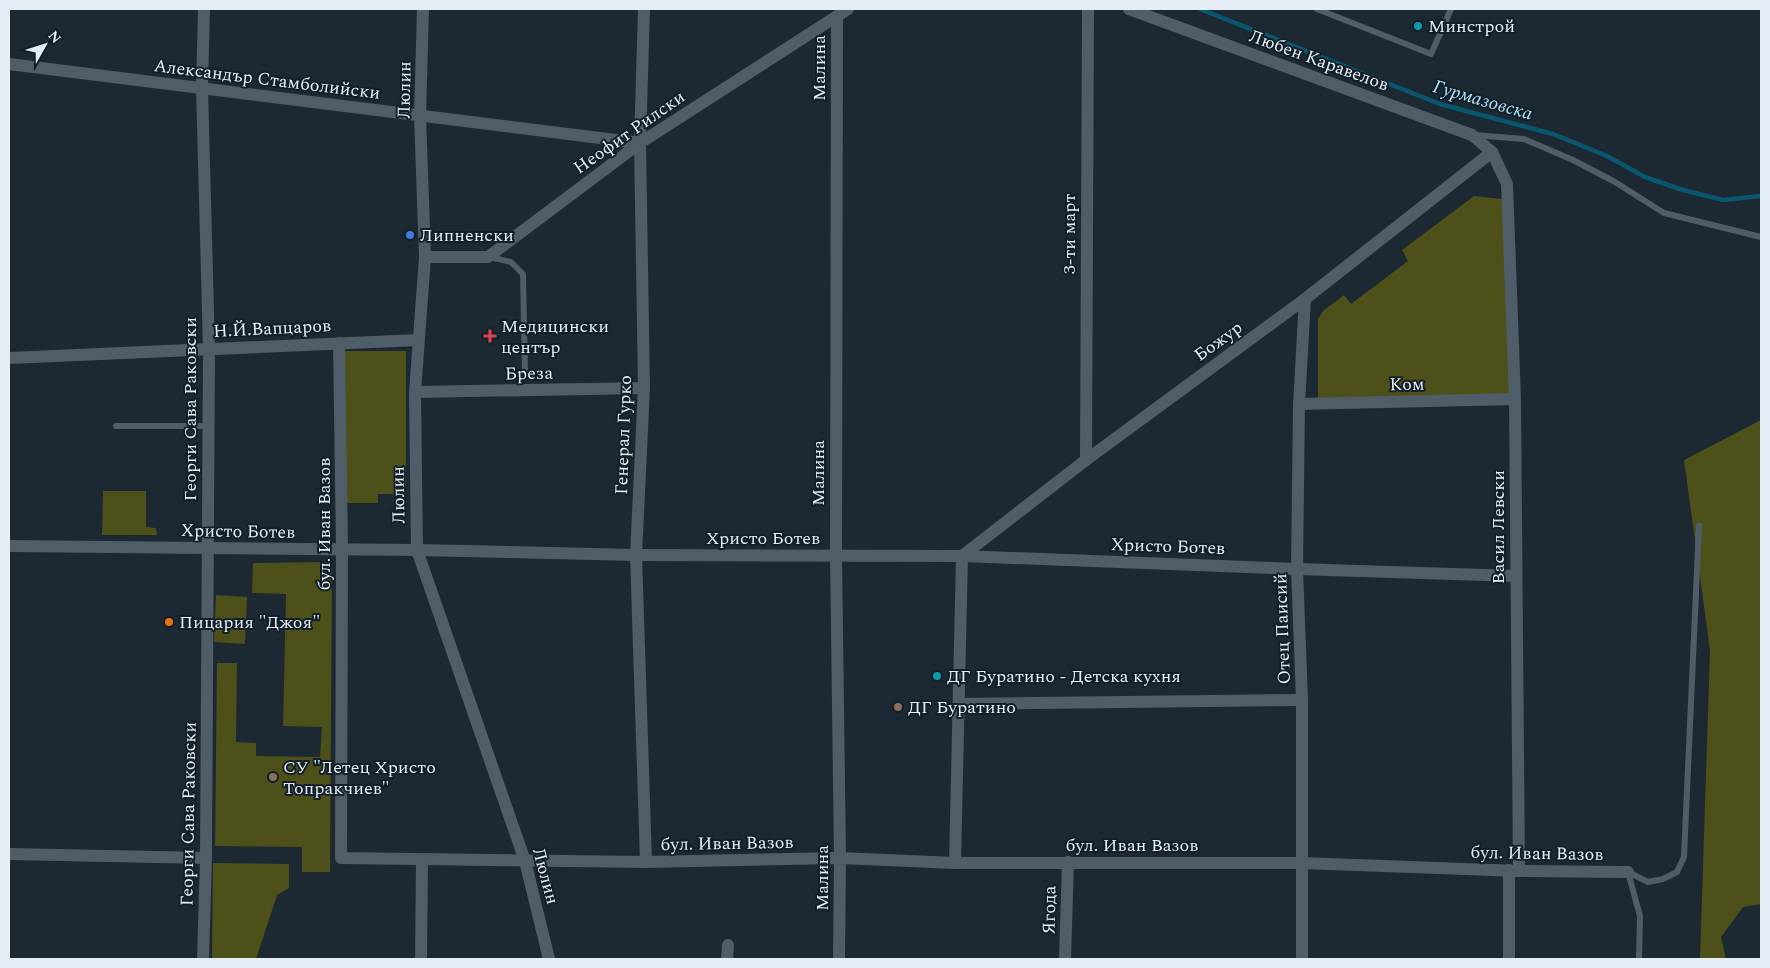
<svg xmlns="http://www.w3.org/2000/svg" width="1770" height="968" font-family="Spectral,serif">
<rect width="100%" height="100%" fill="#1c2832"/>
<g fill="#4e5019">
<path d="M 1474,196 L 1502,199 L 1512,400 L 1318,408 L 1318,319 L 1323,311 L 1344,295 L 1351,304 L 1408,261 L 1402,250 Z"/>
<path d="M 345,351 L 406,351 L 406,494 L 378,494 L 378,503 L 346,503 Z"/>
<path d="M 1761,420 L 1761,904 L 1743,907 L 1721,937 L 1726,959 L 1700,959 L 1710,650 L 1684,460 Z"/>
<path d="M 103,491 L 146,491 L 146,527 L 156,528 L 157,535 L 102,535 Z"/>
<path d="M 332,562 L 330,872 L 302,872 L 302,847 L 215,846 L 217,663 L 237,663 L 236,742 L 256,743 L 256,756 L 320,757 L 322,727 L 283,726 L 286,594 L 252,593 L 253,563 Z"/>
<path d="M 216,595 L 247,597 L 245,644 L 214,642 Z"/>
<path d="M 213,863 L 289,864 L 289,888 L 277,895 L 256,959 L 212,959 Z"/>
</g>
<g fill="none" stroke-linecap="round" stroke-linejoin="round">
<path stroke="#09576f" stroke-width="4.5" d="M 1200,9 L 1440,104 L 1553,134 L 1607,156 L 1645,177 L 1683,190 L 1723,200 L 1761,196"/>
<g stroke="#4f5d69" stroke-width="6">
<path d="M 1317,9 L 1431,54 L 1451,9"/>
<path d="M 1474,135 L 1524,139 L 1573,160 L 1615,182 L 1664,213 L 1761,237"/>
<path d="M 489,257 L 511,262 L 523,274 L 525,373"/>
<path d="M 116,426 L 208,426"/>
<path d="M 1639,959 L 1640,916 L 1628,872 L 1648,882 L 1663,879 L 1677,872 L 1684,857 L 1699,526"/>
</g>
<g stroke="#4f5d69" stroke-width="12">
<path d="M 423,9 L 420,116 L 425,257 L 415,392 L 417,550 L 525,861 L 549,959"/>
<path d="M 644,9 L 640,143 L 644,388 L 636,555 L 646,862"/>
<path d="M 1129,9 L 1472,135 L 1492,152 L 1507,184 L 1515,399 L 1519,871"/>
<path d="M 837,17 L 836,555 L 840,858 L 839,959"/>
<path d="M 9,64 L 640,143"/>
<path d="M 425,257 L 488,257 L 640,143 L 848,9"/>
<path d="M 339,343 L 342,550 L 341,858 L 646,862 L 840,858 L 955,863 L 1302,863 L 1519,871 L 1628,872"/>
<path d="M 9,358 L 418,340"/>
<path d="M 415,392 L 644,388"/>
<path d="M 1299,404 L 1515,399"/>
<path d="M 1086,460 L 1088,9"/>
<path d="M 9,546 L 417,550 L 636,555 L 962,556 L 1297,569 L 1516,576"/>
<path d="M 959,704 L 1302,700"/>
<path d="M 9,854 L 206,858"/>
<path d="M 955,863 L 962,556 L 1086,460 L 1305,299 L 1492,152"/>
<path d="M 203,959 L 206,858 L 209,349 L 202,88 L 204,9"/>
<path d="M 421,959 L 422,860"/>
<path d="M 727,959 L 728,945"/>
<path d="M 1065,959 L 1068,862"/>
<path d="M 1302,959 L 1302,700 L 1297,569 L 1299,404 L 1305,299"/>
<path d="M 1509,959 L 1509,870"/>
</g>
</g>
<g fill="#0f9aa8" stroke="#121e28" stroke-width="2">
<circle cx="1418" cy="26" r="5"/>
<circle cx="937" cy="676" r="5"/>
</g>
<circle fill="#3f7fe0" stroke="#121e28" stroke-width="2" cx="410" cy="235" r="5"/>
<path fill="#e0444e" stroke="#121e28" stroke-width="2" d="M487.5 328.5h5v5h5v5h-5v5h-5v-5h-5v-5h5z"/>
<circle fill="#e8710a" stroke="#121e28" stroke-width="2" cx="169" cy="622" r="5"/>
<g fill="#8d6e63" stroke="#121e28" stroke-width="2">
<circle cx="898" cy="707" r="5"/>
<circle cx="273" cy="777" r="5"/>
</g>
<g text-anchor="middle" stroke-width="4" stroke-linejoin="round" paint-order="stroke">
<g font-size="18" fill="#e6eef5" stroke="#121e28" text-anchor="start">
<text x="1428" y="32">Минстрой</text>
<text x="420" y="241">Липненски</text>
<text x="501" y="332">Медицински<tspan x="501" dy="21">център</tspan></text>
<text x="179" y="628">Пицария "Джоя"</text>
<text x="947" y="682">ДГ Буратино - Детска кухня</text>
<text x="908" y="713">ДГ Буратино</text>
<text x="283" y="773">СУ "Летец Христо<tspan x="283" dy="21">Топракчиев"</tspan></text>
</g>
<g font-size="18" fill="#e6eef5" stroke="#121e28">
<text transform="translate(1319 60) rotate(20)" y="6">Любен Каравелов</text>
<text transform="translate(819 68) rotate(-90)" y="6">Малина</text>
<text transform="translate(267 79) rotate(7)" y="6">Александър Стамболийски</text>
<text transform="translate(404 90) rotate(-89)" y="6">Люлин</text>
<text transform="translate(629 132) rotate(-35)" y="6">Неофит Рилски</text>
<text transform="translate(1069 234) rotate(-90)" y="6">3-ти март</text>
<text transform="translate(272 328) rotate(-3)" y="6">Н.Й.Вапцаров</text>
<text transform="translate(1218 341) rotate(-36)" y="6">Божур</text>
<text transform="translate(529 373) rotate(-1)" y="6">Бреза</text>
<text transform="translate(1407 384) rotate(-1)" y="6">Ком</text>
<text transform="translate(190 409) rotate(-90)" y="6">Георги Сава Раковски</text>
<text transform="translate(623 435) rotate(-88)" y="6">Генерал Гурко</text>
<text transform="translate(818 473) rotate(-90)" y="6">Малина</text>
<text transform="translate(398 495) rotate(-91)" y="6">Люлин</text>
<text transform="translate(324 524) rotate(-90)" y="6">бул. Иван Вазов</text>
<text transform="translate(1498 527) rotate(-90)" y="6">Васил Левски</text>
<text transform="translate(238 531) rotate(1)" y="6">Христо Ботев</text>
<text x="763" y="544">Христо Ботев</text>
<text transform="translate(1168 546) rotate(2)" y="6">Христо Ботев</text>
<text transform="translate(1282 629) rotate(-92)" y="6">Отец Паисий</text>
<text transform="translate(188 814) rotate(-89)" y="6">Георги Сава Раковски</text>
<text transform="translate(727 843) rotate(-1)" y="6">бул. Иван Вазов</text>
<text x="1132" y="851">бул. Иван Вазов</text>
<text transform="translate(1537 853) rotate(1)" y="6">бул. Иван Вазов</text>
<text transform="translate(546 876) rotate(75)" y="6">Люлин</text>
<text transform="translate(822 878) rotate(-90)" y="6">Малина</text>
<text transform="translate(1049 910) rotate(-89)" y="6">Ягода</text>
</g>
<g font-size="19" font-style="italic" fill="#ace2f9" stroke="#121e28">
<text transform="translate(1483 99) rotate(16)" y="7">Гурмазовска</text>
</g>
</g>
<rect width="1770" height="968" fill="none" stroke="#e6eef5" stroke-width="20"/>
<g transform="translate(45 45) rotate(51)" stroke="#121e28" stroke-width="4" paint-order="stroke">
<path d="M0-4L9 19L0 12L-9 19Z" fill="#e6eef5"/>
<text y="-8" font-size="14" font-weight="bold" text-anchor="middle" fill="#e6eef5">N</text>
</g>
</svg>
